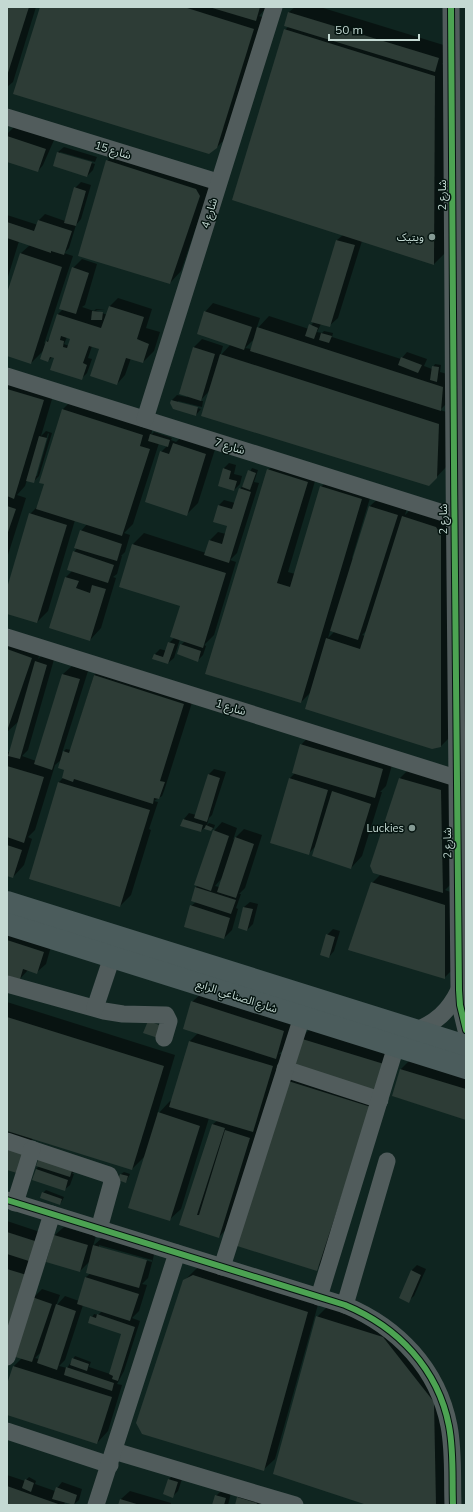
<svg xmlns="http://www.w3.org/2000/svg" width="473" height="1512" font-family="Mulish,'Noto Sans Arabic',sans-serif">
<rect width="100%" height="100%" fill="#0f2520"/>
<g fill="#0007" fill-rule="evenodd">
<path d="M 7,7 L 36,7 L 13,82 L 7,87 Z"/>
<path d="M 41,7 L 267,7 L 259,16 L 265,18 L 228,136 L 216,148 Z"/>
<path d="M 295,7 L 320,7 L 450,47 L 446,60 L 442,64 L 446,65 L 445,253 L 434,264 L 362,241 L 338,318 L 329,326 L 321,324 L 317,332 L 322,333 L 324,331 L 333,333 L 332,337 L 401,359 L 407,352 L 427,359 L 424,366 L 432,369 L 435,364 L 441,365 L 440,372 L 454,376 L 452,398 L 440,410 L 450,413 L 448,465 L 429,485 L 210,390 L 200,401 L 203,401 L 202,407 L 178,401 L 178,403 L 201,409 L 196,415 L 172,400 L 177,395 L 187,397 L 193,348 L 202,339 L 223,346 L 220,356 L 231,344 L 205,312 L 213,303 L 260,318 L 256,330 L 269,316 L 309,329 L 314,321 L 337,240 L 343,235 L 285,30 L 289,26 L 285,25 L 289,12 ZM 255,338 L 251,349 L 245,348 Z"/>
<path d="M 14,127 L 54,140 L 43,165 L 38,171 L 7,161 L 7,134 Z"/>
<path d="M 64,147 L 97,157 L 95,162 L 60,152 L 60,154 L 95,164 L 93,170 L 87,176 L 58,152 Z"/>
<path d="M 119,150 L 211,184 L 181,271 L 170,283 L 107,161 Z"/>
<path d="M 81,182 L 91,185 L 81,219 L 76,225 L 69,248 L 64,253 L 73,256 L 44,344 L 50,338 L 58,314 L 63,309 L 73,268 L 82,259 L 97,264 L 85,305 L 82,307 L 94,311 L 96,309 L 105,310 L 95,310 L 107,315 L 110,306 L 118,298 L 152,309 L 146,328 L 160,332 L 154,351 L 143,362 L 131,358 L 125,375 L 117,384 L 100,349 L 92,346 L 88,358 L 92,359 L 87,373 L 81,379 L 55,358 L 52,357 L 48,361 L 45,349 L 31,363 L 7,355 L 7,296 L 21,253 L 30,245 L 19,241 L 7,280 L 7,215 L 38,225 L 39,220 L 45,214 L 65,221 L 75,188 ZM 67,337 L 72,339 L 69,346 L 64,344 Z"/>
<path d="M 7,375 L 55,389 L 41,436 L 46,431 L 52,433 L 39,476 L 33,482 L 27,480 L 25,486 L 17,495 L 26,498 L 7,558 ZM 48,433 L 49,434 L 37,476 L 35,476 Z"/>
<path d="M 74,398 L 154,423 L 151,435 L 154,432 L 172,438 L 171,440 L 176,442 L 185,433 L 217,443 L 198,503 L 187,514 L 161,452 L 167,446 L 159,443 L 133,524 L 124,533 L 130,535 L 125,552 L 121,556 L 122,556 L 117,574 L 113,577 L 116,578 L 101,628 L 90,640 L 66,577 L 72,571 L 74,552 L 77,548 L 81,531 L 87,524 L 75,520 L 48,611 L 37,622 L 7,613 L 7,591 L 30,514 L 38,506 L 45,484 L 63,409 Z"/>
<path d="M 279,459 L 318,471 L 288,572 L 295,574 L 321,487 L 332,476 L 373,488 L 352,558 L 354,559 L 370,506 L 382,495 L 408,504 L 405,515 L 415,505 L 447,516 L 452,735 L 441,746 L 311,692 L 301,702 L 207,674 L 268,470 ZM 367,630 L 365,636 L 362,635 ZM 330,631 L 334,632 L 328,638 Z"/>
<path d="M 229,463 L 236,465 L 234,474 L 242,476 L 240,484 L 234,490 L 223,469 Z"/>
<path d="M 252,468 L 258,470 L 254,482 L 259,483 L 237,553 L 230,560 L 236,562 L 214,635 L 204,645 L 206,646 L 203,655 L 198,660 L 181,645 L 185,641 L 180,639 L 174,658 L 168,663 L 155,654 L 160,649 L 167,651 L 169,643 L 174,638 L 181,606 L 133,544 L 144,533 L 206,553 L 209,541 L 218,532 L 226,534 L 229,523 L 219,505 L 224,500 L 235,503 L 240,489 L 244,484 Z"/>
<path d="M 7,635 L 43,646 L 38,659 L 44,653 L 55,656 L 28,750 L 22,756 L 36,761 L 63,674 L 72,666 L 88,671 L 62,753 L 66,749 L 71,750 L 94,675 L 106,664 L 195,693 L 164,791 L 162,796 L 154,801 L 158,802 L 149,829 L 151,830 L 131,895 L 120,906 L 30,878 L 59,782 L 63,778 L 66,766 L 62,759 L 55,765 L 35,830 L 28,837 L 32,839 L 24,865 L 13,877 L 7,875 L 7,752 L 10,752 L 19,721 L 7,732 Z"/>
<path d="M 312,733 L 394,758 L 386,786 L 380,792 L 382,792 L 362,856 L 351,868 L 316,846 L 308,854 L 271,842 L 290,778 L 295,773 L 301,745 Z"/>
<path d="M 411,767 L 451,779 L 454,881 L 445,890 L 456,894 L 456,966 L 444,978 L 372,883 L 381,874 L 372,866 L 400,778 Z"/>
<path d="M 214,769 L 226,772 L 212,815 L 209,818 L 207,825 L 209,823 L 215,825 L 214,828 L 211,830 L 204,828 L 201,831 L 182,826 L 184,819 L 189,813 L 196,815 L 209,774 Z"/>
<path d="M 222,822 L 237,828 L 233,840 L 244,829 L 262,835 L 245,888 L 239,894 L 241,894 L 236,908 L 238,909 L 232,930 L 224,938 L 191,906 L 196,902 L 196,887 L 199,885 L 214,831 ZM 222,878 L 219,887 L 215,886 Z"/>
<path d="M 250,902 L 258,904 L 253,924 L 247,930 L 244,907 Z"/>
<path d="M 7,929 L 52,943 L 46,964 L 37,972 L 28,970 L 18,981 L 7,978 Z"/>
<path d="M 333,929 L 340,931 L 334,951 L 329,957 L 327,935 Z"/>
<path d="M 204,991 L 295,1020 L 287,1046 L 279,1054 L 283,1055 L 264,1120 L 258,1126 L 261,1127 L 230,1225 L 219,1237 L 180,1224 L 213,1124 L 217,1121 L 209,1118 L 181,1209 L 169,1220 L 145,1156 L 132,1169 L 33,1138 L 25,1163 L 7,1169 L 7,1002 L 175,1055 L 157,1115 L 170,1101 L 172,1102 L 190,1041 L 198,1033 L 192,1002 Z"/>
<path d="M 311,1028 L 395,1053 L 328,1258 L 316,1269 L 235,1244 L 300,1039 Z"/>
<path d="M 412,1058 L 466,1075 L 466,1119 L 393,1096 L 401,1069 Z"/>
<path d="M 39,1166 L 76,1170 L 72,1174 L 74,1174 L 70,1185 L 64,1190 L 36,1169 Z"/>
<path d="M 124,1172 L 130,1174 L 126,1182 L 121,1174 Z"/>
<path d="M 46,1190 L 64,1197 L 62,1201 L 60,1204 L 43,1193 Z"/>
<path d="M 7,1221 L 49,1235 L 33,1298 L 42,1289 L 60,1295 L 56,1306 L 65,1296 L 79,1301 L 86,1277 L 91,1273 L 90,1261 L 80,1271 L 48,1261 L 55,1235 L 64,1227 L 96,1236 L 93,1246 L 103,1237 L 155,1251 L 148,1278 L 142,1284 L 147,1285 L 139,1311 L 132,1318 L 140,1321 L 124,1371 L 117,1384 L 122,1385 L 108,1431 L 97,1443 L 7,1414 L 7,1387 L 14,1366 L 22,1358 L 14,1355 L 7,1366 ZM 99,1245 L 152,1260 L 152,1262 L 99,1247 ZM 83,1305 L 102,1311 L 98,1315 L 94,1314 L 89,1323 L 123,1333 L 110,1374 L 89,1367 L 91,1362 L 75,1356 L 67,1368 L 59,1366 L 65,1360 ZM 42,1351 L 39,1359 L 35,1358 Z"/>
<path d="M 205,1265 L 319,1301 L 275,1459 L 263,1470 L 184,1281 L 196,1269 Z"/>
<path d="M 417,1265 L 426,1269 L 414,1296 L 408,1301 L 411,1271 Z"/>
<path d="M 328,1306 L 394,1326 L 444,1391 L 447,1505 L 371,1505 L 317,1317 Z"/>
<path d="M 174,1474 L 183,1476 L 178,1491 L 173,1496 L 169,1479 Z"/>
<path d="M 7,1475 L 25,1481 L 29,1477 L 36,1481 L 35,1484 L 55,1491 L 62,1482 L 82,1489 L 79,1500 L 73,1505 L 65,1502 L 64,1505 L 7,1505 Z"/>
<path d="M 247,1489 L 265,1494 L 261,1505 L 236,1505 L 238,1497 Z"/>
<path d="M 222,1490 L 231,1493 L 228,1505 L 213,1505 L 216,1496 Z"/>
<path d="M 130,1491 L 171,1503 L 171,1505 L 119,1505 L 121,1499 Z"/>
</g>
<g fill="#2d3c36" fill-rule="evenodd">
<path d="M 7,7 L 29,7 L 7,76 Z"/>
<path d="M 40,7 L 184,7 L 254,29 L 217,148 L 209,154 L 13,94 Z"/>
<path d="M 209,7 L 260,7 L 256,21 Z"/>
<path d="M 288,12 L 439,58 L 435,72 L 284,26 Z"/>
<path d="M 284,29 L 435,76 L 434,265 L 232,200 Z"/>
<path d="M 7,136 L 46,149 L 38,172 L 7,162 Z"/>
<path d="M 57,152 L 92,162 L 87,177 L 53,166 Z"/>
<path d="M 106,160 L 196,189 L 200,196 L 170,284 L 78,256 Z"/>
<path d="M 74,187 L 86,191 L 76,226 L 64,223 Z"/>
<path d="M 38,220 L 72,231 L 64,255 L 51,251 L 51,253 L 7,238 L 7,222 L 34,231 Z"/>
<path d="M 336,240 L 355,245 L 330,327 L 311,322 Z"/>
<path d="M 20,253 L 62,267 L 31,364 L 7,356 L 7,293 Z"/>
<path d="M 72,267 L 89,273 L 76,314 L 59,309 Z"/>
<path d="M 109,306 L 144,317 L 137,339 L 149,344 L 143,363 L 126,358 L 117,385 L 90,376 L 99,349 L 89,346 L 83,363 L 87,365 L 82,380 L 50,370 L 54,358 L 50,357 L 48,362 L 40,359 L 46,341 L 48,342 L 57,314 L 101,328 ZM 61,336 L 70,339 L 67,348 L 63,347 L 64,341 L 60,340 Z"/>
<path d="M 92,311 L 103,312 L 102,320 L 91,320 Z"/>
<path d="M 204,311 L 252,327 L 244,350 L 197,334 Z"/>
<path d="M 309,324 L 318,328 L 314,339 L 305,336 Z"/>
<path d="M 257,327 L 443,387 L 441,411 L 250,351 Z"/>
<path d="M 321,333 L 332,336 L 329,343 L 319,340 Z"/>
<path d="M 193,347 L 215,354 L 201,401 L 179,394 Z"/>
<path d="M 220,354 L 439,424 L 437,478 L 429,486 L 201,416 Z"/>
<path d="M 401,357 L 422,365 L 418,373 L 398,365 Z"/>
<path d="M 432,366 L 439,367 L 437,382 L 430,380 Z"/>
<path d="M 7,389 L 44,400 L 14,499 L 7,496 Z"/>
<path d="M 171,400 L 198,407 L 196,416 L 173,409 L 170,403 Z"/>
<path d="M 62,409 L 143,435 L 140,446 L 150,449 L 122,536 L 36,509 L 44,484 L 39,483 Z"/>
<path d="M 150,434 L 170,440 L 168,447 L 148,441 Z"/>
<path d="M 39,436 L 47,438 L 34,483 L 26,481 Z"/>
<path d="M 173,443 L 206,454 L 187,516 L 145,502 L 160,451 L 169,454 Z"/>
<path d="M 223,468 L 231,471 L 229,479 L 237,481 L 234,491 L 218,486 Z"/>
<path d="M 267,469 L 308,482 L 277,583 L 290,587 L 320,486 L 362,499 L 301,703 L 205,674 Z"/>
<path d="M 248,470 L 256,473 L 250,490 L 242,487 Z"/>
<path d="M 239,488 L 251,492 L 229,563 L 204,555 L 209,540 L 222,544 L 227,526 L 213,522 L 218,505 L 232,509 Z"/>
<path d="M 7,506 L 16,509 L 7,535 Z"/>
<path d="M 369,506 L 398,515 L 358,640 L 330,631 Z"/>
<path d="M 29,513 L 67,525 L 37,623 L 7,614 L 7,588 Z"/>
<path d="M 402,516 L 436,527 L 441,535 L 441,747 L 432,749 L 305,709 L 326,638 L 360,649 Z"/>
<path d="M 80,530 L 122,544 L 117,561 L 74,548 Z"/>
<path d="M 132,544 L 226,573 L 203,648 L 170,637 L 180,606 L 119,587 Z"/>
<path d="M 73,551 L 114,565 L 108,583 L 67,570 Z"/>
<path d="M 65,577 L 79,581 L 76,588 L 90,593 L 92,585 L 106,589 L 90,641 L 49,628 Z"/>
<path d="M 168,642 L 175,644 L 168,664 L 152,659 L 154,654 L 163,657 Z"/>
<path d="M 180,644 L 201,651 L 198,662 L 177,654 Z"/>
<path d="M 7,649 L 32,658 L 7,731 Z"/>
<path d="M 35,661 L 47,665 L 20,759 L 8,756 Z"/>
<path d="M 62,674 L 80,679 L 52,770 L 34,764 Z"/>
<path d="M 94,675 L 184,704 L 160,781 L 165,782 L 159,799 L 154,798 L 153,804 L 74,779 L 73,782 L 62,778 L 64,770 L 58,768 L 63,751 L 69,753 Z"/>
<path d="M 300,744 L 383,769 L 375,798 L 292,773 Z"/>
<path d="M 7,766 L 44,777 L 24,843 L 7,837 Z"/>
<path d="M 208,774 L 220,778 L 207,822 L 194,818 Z"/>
<path d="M 289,778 L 328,790 L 309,855 L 270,843 Z"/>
<path d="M 399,778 L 441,790 L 443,893 L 373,873 L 370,866 Z"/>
<path d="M 58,782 L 150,810 L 120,907 L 29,879 Z"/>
<path d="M 332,791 L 371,804 L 351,869 L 312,856 Z"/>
<path d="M 183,819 L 203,825 L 201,832 L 180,826 Z"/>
<path d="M 206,825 L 213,828 L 211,831 L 204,829 Z"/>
<path d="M 213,830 L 229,836 L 211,891 L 194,885 Z"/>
<path d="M 235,837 L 254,844 L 236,898 L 217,892 Z"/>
<path d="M 7,845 L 22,850 L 13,878 L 7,876 Z"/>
<path d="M 371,882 L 445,905 L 445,979 L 348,950 Z"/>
<path d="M 195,887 L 236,900 L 231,914 L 191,901 Z"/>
<path d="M 190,905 L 230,918 L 224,939 L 184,927 Z"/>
<path d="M 243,907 L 253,909 L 247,931 L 238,928 Z"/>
<path d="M 326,934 L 335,937 L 329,958 L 320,955 Z"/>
<path d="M 7,940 L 44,952 L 37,974 L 23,969 L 19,983 L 7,979 Z"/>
<path d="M 191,1001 L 284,1031 L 276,1059 L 183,1029 Z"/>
<path d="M 7,1017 L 164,1066 L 132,1170 L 7,1131 Z"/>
<path d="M 148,1021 L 162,1026 L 158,1038 L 143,1033 Z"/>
<path d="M 299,1038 L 384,1064 L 376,1092 L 291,1067 Z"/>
<path d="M 189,1041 L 273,1066 L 253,1132 L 169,1107 Z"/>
<path d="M 400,1069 L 466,1089 L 466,1120 L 392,1096 Z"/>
<path d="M 285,1080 L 371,1107 L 317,1271 L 234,1245 Z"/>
<path d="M 158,1112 L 200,1126 L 170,1221 L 128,1208 Z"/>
<path d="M 212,1124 L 225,1128 L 197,1215 L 199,1215 L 225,1130 L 250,1138 L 219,1238 L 179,1225 Z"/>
<path d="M 7,1142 L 25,1148 L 17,1173 L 7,1170 Z"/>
<path d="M 40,1154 L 74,1164 L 70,1177 L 36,1166 Z"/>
<path d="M 36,1169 L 68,1180 L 65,1191 L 32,1180 Z"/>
<path d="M 120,1174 L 128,1176 L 126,1183 L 118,1180 Z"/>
<path d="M 42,1192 L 62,1199 L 60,1205 L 40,1198 Z"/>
<path d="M 7,1232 L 41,1243 L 35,1263 L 7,1254 Z"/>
<path d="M 54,1235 L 88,1245 L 80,1272 L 46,1262 Z"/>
<path d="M 93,1245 L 147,1260 L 139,1288 L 86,1273 Z"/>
<path d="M 7,1269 L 30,1276 L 7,1331 Z"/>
<path d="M 411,1270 L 421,1275 L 409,1303 L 399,1298 Z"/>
<path d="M 193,1275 L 308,1312 L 264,1471 L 142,1434 L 136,1423 L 183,1280 Z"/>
<path d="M 85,1277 L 139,1294 L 130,1321 L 77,1304 Z"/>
<path d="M 32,1297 L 52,1304 L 32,1362 L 12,1356 Z"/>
<path d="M 56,1304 L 76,1311 L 57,1370 L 37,1363 Z"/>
<path d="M 97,1314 L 135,1327 L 118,1381 L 112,1379 L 113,1376 L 109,1374 L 121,1334 L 88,1323 L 90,1316 L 96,1318 Z"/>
<path d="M 316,1316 L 383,1337 L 434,1402 L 436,1505 L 367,1505 L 273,1474 Z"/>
<path d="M 72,1358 L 89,1364 L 87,1371 L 70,1365 Z"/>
<path d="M 13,1366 L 112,1397 L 97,1444 L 7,1415 L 7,1384 Z"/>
<path d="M 66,1367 L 114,1383 L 112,1391 L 64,1375 Z"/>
<path d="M 25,1479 L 34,1483 L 31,1492 L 22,1488 Z"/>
<path d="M 168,1479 L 178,1482 L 173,1498 L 163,1494 Z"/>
<path d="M 7,1486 L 61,1505 L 7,1505 Z"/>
<path d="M 56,1487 L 77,1495 L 74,1505 L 52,1499 Z"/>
<path d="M 215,1495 L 226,1498 L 224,1505 L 212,1505 Z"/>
<path d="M 237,1497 L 257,1503 L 256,1505 L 235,1505 Z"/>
<path d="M 120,1499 L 140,1505 L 118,1505 Z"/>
</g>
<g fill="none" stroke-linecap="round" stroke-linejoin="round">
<g stroke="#515c5c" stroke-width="17">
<path d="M 451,7 C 453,335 455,662 459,990 L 460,1005 L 466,1030"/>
<path d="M 7,117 L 218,182"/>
<path d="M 7,376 L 453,516"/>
<path d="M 145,419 L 274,7"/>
<path d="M 7,637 L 456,778"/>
<path d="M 7,984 L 104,1011 L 123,1014 L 166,1015 L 169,1021 L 164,1038"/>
<path d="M 95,1008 L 112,957"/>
<path d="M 414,1031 C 436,1023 449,1011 459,990"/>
<path d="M 285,1069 L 380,1100"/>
<path d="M 7,1141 L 109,1175 L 112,1182 L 99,1229"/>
<path d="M 7,1200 L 345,1305 C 398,1327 438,1369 449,1426 C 454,1452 452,1479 453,1505"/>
<path d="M 15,1203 L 32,1149"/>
<path d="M 222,1267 L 302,1017"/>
<path d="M 319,1297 L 396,1046"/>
<path d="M 345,1305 L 387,1161"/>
<path d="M 7,1357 L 52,1214"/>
<path d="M 7,1431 L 110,1465"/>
<path d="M 114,1451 L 295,1505"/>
<path d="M 96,1505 L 177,1253"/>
</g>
<g stroke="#4b5c5c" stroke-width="22">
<path d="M 7,902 L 466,1046"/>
<path d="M 7,924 L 466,1068"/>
</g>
<g stroke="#051410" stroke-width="8">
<g id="cycleway">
<path d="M 451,7 C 453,335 455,662 459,990 L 460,1005 L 466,1030"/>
<path d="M 7,1200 L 345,1305 C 398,1327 438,1369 449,1426 C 454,1452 452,1479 453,1505"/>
</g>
</g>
<use href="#cycleway" stroke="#4ca352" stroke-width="6"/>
</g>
<g fill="#859a94" stroke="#051410" stroke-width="1.5">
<circle cx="432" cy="237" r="4"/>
<circle cx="412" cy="828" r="4"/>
</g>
<g text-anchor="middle" stroke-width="3" stroke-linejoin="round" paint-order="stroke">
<g font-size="11" fill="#c4d9d3" stroke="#051410">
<text transform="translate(113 150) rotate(17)" y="4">شارع 15</text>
<text transform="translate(442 195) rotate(-90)" y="4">شارع 2</text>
<text transform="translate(209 213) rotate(-73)" y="4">شارع 4</text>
<text transform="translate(230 446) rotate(17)" y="4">شارع 7</text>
<text transform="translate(443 519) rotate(-90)" y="4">شارع 2</text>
<text transform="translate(231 707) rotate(17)" y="4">شارع 1</text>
<text transform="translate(447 843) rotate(-91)" y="4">شارع 2</text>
<text transform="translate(237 996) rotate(18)" y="4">شارع الصناعي الرابع</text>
</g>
<g font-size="11" fill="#c4d9d3" stroke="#051410" text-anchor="end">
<text x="424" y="241">ویتیک</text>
<text x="404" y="832">Luckies</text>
</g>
</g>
<rect width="473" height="1512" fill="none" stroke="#c4d9d3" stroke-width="16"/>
<path d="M329 34v6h90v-6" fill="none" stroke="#c4d9d3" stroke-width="2"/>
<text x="335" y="34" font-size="12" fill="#c4d9d3" stroke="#051410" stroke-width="3" paint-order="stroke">50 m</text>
</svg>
